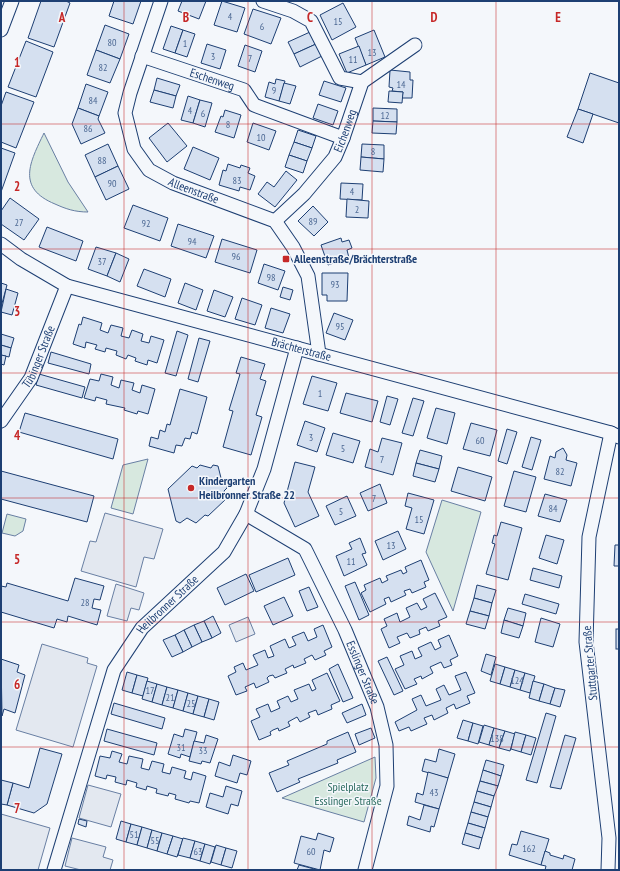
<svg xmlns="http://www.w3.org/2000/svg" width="620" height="871" font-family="'PT Sans Narrow',sans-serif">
<rect width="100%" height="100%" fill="#f4f7fb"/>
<g fill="#d7e8df" stroke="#687fa3">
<path d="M 44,133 L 68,182 L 88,212 C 75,212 66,209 55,204 C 16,188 30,162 44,133 Z"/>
<path d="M 148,459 L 133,514 L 111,508 L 123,465 Z"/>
<path d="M 442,500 L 481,512 L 453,611 L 426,552 Z"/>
<path d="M 7,514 L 26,519 L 23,531 L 15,536 L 2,533 Z"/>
<path d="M 375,757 L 376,778 L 364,822 L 282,798 Z"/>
</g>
<g fill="#e3e8f0" stroke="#687fa3">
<path d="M 105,513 L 163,529 L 154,559 L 144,557 L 136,587 L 81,571 L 90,541 L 96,542 Z"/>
<path d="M 116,584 L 144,593 L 139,610 L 131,608 L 127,621 L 107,616 Z"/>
<path d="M 248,617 L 255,634 L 236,642 L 229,625 Z"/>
<path d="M 42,644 L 88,658 L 87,663 L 97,666 L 73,747 L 16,730 Z"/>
<path d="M 88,785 L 121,794 L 111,827 L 79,818 Z"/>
<path d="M 1,814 L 50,828 L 38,870 L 1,870 Z"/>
<path d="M 72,838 L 106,847 L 103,857 L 113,860 L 110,870 L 81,870 L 65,866 Z"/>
</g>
<g fill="#d5e0f0" stroke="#1d3f73">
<path d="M 41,1 L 66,1 L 70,3 L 54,47 L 28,38 Z"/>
<path d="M 114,1 L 141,1 L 133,24 L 109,16 Z"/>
<path d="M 182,1 L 206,1 L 199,19 L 178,11 Z"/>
<path d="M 222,1 L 245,8 L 237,32 L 214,25 Z"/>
<path d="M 343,3 L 356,27 L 332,40 L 320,15 Z"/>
<path d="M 253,9 L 281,18 L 271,44 L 244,34 Z"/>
<path d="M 105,25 L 129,34 L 120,59 L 96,50 Z"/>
<path d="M 171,26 L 183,30 L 175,53 L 163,49 Z"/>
<path d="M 183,30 L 195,34 L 187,57 L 175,53 Z"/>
<path d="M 374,30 L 385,57 L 366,65 L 355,38 Z"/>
<path d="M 310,32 L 316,44 L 294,54 L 288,42 Z"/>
<path d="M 26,41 L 53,52 L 36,97 L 8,87 Z"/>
<path d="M 207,44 L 226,50 L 220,69 L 201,63 Z"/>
<path d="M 316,44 L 322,56 L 300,67 L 294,54 Z"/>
<path d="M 245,45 L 262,51 L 255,72 L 238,66 Z"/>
<path d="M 359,46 L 366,65 L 347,73 L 339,54 Z"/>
<path d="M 96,50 L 120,59 L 110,83 L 87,75 Z"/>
<path d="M 390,70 L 410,72 L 410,80 L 413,80 L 412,98 L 402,98 L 403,92 L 392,91 L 393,88 L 389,87 Z"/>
<path d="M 590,73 L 619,83 L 619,123 L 578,109 Z"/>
<path d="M 157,78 L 180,85 L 176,96 L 154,90 Z"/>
<path d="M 276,79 L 285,81 L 279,101 L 265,97 L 269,82 L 275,84 Z"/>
<path d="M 324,81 L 346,88 L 341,102 L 319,95 Z"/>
<path d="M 284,83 L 296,86 L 290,104 L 279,101 Z"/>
<path d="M 86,84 L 108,92 L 99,116 L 78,108 Z"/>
<path d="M 154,90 L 176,96 L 173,108 L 150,102 Z"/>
<path d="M 389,91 L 403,92 L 402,103 L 388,102 Z"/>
<path d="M 6,92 L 34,102 L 16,148 L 1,142 L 1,106 Z"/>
<path d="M 188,96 L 200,100 L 193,123 L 181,120 Z"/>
<path d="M 200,100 L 212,103 L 205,127 L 193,123 Z"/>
<path d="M 318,104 L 338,111 L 333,125 L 313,118 Z"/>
<path d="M 78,108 L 99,116 L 98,119 L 105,133 L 81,144 L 72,124 Z"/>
<path d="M 373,108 L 397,109 L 397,122 L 373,121 Z"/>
<path d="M 578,109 L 593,114 L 583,143 L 567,137 Z"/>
<path d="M 225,110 L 241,115 L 234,138 L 215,132 L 221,116 L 223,117 Z"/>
<path d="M 373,121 L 397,122 L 396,134 L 372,133 Z"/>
<path d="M 168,123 L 187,146 L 167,162 L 149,138 Z"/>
<path d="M 253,123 L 276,131 L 269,150 L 247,142 Z"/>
<path d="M 298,130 L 316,136 L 312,148 L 294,142 Z"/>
<path d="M 294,142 L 312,148 L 307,161 L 289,155 Z"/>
<path d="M 108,144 L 118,166 L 95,177 L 85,155 Z"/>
<path d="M 362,144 L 384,145 L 384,159 L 361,157 Z"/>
<path d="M 193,147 L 219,158 L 210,180 L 184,169 Z"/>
<path d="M 1,148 L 15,153 L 1,192 Z"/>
<path d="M 289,155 L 307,161 L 303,173 L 285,167 Z"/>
<path d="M 361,157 L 384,159 L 383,172 L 360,170 Z"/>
<path d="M 228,164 L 240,168 L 241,165 L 250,168 L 248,173 L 255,176 L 250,190 L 240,187 L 239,191 L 219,185 L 223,170 L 226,171 Z"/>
<path d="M 118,166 L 129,189 L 106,200 L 95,177 Z"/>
<path d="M 286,171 L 297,180 L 275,207 L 258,194 L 267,182 L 274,187 Z"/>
<path d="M 341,183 L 363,184 L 362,200 L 340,199 Z"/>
<path d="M 10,198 L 39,219 L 24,240 L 1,224 L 1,211 Z"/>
<path d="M 347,199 L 369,201 L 368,218 L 346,217 Z"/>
<path d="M 133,205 L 168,218 L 160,241 L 124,228 Z"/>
<path d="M 313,206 L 328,222 L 314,236 L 298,221 Z"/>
<path d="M 178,224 L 214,236 L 206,258 L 171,246 Z"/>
<path d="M 47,227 L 83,241 L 76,261 L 39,247 Z"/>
<path d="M 341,238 L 342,242 L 349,240 L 352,248 L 347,250 L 349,258 L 328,265 L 321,245 Z"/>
<path d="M 222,239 L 257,250 L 250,273 L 215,262 Z"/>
<path d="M 96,247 L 116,253 L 107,276 L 88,269 Z"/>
<path d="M 116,253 L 129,259 L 120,282 L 107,276 Z"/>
<path d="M 264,264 L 285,271 L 278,290 L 258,283 Z"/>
<path d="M 144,269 L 171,279 L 165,297 L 137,286 Z"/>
<path d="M 322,273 L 348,273 L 347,301 L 327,301 L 327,295 L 322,295 Z"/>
<path d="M 1,283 L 7,285 L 1,307 Z"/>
<path d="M 185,283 L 203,290 L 196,310 L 178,303 Z"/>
<path d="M 283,287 L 293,290 L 290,300 L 280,297 Z"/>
<path d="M 6,289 L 18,293 L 12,315 L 1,312 Z"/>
<path d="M 214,290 L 233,297 L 225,317 L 207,311 Z"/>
<path d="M 242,298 L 262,305 L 255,325 L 235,319 Z"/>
<path d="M 271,308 L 290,314 L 283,333 L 265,328 Z"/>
<path d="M 334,313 L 353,320 L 345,340 L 326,333 Z"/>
<path d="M 83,317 L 102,323 L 100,330 L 108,333 L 111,325 L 123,328 L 121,336 L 129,338 L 132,330 L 143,334 L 141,341 L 149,343 L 151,336 L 164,340 L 157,363 L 148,360 L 147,365 L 135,361 L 136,358 L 128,355 L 126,359 L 116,355 L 117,351 L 106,348 L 105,352 L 95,349 L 97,345 L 86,342 L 85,348 L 73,344 L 79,324 L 81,325 Z"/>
<path d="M 177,331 L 188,335 L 176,376 L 165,373 Z"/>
<path d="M 1,334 L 14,338 L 11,348 L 1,345 Z"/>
<path d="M 199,338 L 210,341 L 198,382 L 188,379 Z"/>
<path d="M 1,345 L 11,348 L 9,357 L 1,355 Z"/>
<path d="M 51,352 L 91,364 L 89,374 L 48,363 Z"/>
<path d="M 1,355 L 6,356 L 4,365 L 1,364 Z"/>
<path d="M 241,357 L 265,364 L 260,379 L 266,381 L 256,415 L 262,417 L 251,455 L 223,447 L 233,411 L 229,410 L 240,374 L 236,373 Z"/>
<path d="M 39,374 L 85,387 L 82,398 L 36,385 Z"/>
<path d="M 101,374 L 113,377 L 111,385 L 119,388 L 121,380 L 134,383 L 132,390 L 140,393 L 142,385 L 155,389 L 148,414 L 138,411 L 137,414 L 124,410 L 125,408 L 106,404 L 107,400 L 96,397 L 95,401 L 84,398 L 90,379 L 99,381 Z"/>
<path d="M 312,376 L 337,383 L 328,411 L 303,404 Z"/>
<path d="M 180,389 L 207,397 L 197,434 L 192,432 L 190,439 L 185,438 L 182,446 L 176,445 L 174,453 L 149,446 L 151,437 L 158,439 L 160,430 L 165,432 L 167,424 L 170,425 Z"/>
<path d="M 346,393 L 378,401 L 372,422 L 340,413 Z"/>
<path d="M 387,396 L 398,399 L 390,425 L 380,422 Z"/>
<path d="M 413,398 L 424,401 L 413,436 L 402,433 Z"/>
<path d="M 436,408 L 455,413 L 447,444 L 427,438 Z"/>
<path d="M 25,413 L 118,439 L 113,459 L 19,432 Z"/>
<path d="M 305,421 L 325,428 L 317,452 L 297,445 Z"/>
<path d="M 471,423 L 497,430 L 490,456 L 463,449 Z"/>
<path d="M 507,429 L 517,432 L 507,464 L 498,461 Z"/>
<path d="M 333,433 L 360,441 L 353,463 L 326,455 Z"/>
<path d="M 531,437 L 541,440 L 532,470 L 522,467 Z"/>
<path d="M 382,438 L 402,443 L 393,475 L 365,467 L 370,449 L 378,452 Z"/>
<path d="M 563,448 L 567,455 L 566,460 L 577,463 L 571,486 L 544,479 L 550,456 L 555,458 L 556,452 Z"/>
<path d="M 420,450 L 442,456 L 439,469 L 416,463 Z"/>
<path d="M 295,462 L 315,467 L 308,492 L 319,516 L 295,527 L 284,503 Z"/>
<path d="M 416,463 L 439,469 L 435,482 L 413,476 Z"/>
<path d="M 200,465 L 211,468 L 213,465 L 218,466 L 222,482 L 227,484 L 227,488 L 224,491 L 226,499 L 208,516 L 205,515 L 196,523 L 187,518 L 180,523 L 176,521 L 168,489 L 192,466 L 197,468 Z"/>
<path d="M 458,467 L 492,477 L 485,501 L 451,491 Z"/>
<path d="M 1,471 L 94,496 L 87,522 L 1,499 Z"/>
<path d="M 514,471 L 536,477 L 526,512 L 504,506 Z"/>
<path d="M 380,484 L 387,503 L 368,511 L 360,493 Z"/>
<path d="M 408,493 L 434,500 L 424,534 L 406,529 L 412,508 L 405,506 Z"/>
<path d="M 545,494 L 567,500 L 560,522 L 538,516 Z"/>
<path d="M 347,496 L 356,516 L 335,525 L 326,506 Z"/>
<path d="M 501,522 L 522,528 L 508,580 L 486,574 L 495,544 L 492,543 L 494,535 L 497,536 Z"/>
<path d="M 398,531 L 406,549 L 383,560 L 375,541 Z"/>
<path d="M 546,535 L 564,540 L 557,564 L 539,558 Z"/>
<path d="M 360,538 L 366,553 L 362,554 L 367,565 L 344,576 L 336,556 L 352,549 L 349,543 Z"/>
<path d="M 615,545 L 619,545 L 619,566 L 614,566 Z"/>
<path d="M 288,558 L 295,575 L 256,592 L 249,575 Z"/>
<path d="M 421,560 L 429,580 L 424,582 L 426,587 L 412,593 L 410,589 L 404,591 L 406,595 L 391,602 L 389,597 L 384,599 L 386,604 L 370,612 L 361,593 L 366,590 L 364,585 L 380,578 L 382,583 L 388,580 L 386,576 L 401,570 L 403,574 L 407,572 L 405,567 Z"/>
<path d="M 533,568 L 562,576 L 559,588 L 530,580 Z"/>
<path d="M 246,574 L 254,591 L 225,605 L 217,588 Z"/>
<path d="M 75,578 L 104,586 L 100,600 L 94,599 L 92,608 L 101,610 L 97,625 L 68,616 L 67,622 L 57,619 L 54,628 L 1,612 L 1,586 L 6,587 L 7,583 L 68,601 Z"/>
<path d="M 355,582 L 369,615 L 359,620 L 345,586 Z"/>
<path d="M 477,585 L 496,590 L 492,603 L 474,598 Z"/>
<path d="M 309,587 L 318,607 L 307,611 L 299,591 Z"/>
<path d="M 435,593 L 447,617 L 438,621 L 440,626 L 428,631 L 426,627 L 419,630 L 420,634 L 410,638 L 407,633 L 397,637 L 400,643 L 389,648 L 381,629 L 387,626 L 384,619 L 397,613 L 400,622 L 410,617 L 406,608 L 417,603 L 421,610 L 427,607 L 423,599 Z"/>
<path d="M 525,594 L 559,604 L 556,614 L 522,604 Z"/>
<path d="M 284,597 L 293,616 L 273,625 L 264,606 Z"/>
<path d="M 474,598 L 492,603 L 489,616 L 470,611 Z"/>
<path d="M 508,608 L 526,613 L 523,626 L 504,620 Z"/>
<path d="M 470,611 L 489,616 L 485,629 L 466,624 Z"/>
<path d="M 213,616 L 221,633 L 212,638 L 204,621 Z"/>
<path d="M 541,618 L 560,624 L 553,647 L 535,642 Z"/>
<path d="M 504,620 L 523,626 L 519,638 L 501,633 Z"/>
<path d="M 204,621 L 212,638 L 202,642 L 194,625 Z"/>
<path d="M 194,625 L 202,642 L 192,647 L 184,630 Z"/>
<path d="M 323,625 L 332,647 L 324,651 L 326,655 L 315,660 L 312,655 L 304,659 L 306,663 L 294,668 L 293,665 L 285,669 L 287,673 L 275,678 L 273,675 L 269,676 L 267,678 L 269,682 L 256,688 L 254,683 L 245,687 L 247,691 L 236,695 L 228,676 L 236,672 L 234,667 L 243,663 L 246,670 L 258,665 L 253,655 L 265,650 L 268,658 L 274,656 L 270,646 L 285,639 L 289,648 L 296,645 L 292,637 L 304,632 L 308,641 L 317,637 L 314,629 Z"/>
<rect x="616" y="629" width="3" height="20"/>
<path d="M 184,630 L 192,647 L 183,652 L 175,635 Z"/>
<path d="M 175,635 L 183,652 L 172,657 L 163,640 Z"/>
<path d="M 449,635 L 458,656 L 450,660 L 452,665 L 444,668 L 441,662 L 430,667 L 433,673 L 422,679 L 421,676 L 414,679 L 417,684 L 405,689 L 395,669 L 404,665 L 400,656 L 412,651 L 415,659 L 422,656 L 418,648 L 431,642 L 435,650 L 441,647 L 438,640 Z"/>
<path d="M 486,654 L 496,657 L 491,675 L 481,671 Z"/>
<path d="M 387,657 L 403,691 L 394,695 L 378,661 Z"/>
<path d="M 1,659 L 19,665 L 17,672 L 25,675 L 15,713 L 4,709 L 2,716 Z"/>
<path d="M 338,664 L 353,698 L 343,702 L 329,669 Z"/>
<path d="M 495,664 L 505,667 L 500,684 L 490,681 Z"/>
<path d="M 505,667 L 515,670 L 510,687 L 500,684 Z"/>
<path d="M 515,670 L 525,673 L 520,690 L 510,687 Z"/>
<path d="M 127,672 L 137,675 L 132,693 L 122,690 Z"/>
<path d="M 466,672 L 475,693 L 467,696 L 470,703 L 456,709 L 454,704 L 446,708 L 448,713 L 434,720 L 432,715 L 424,718 L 427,724 L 411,731 L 409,727 L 399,731 L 395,722 L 417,710 L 412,699 L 421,695 L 426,706 L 441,700 L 436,689 L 444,685 L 449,695 L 461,690 L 455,676 Z"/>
<path d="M 327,673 L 340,701 L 331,705 L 332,709 L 318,715 L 316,710 L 308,713 L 310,717 L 300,722 L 297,717 L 288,722 L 290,726 L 279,731 L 278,728 L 273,730 L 270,732 L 271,735 L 259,740 L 251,721 L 260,717 L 256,709 L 268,704 L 271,712 L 280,708 L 277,701 L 288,696 L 291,702 L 298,699 L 294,690 L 309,684 L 312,691 L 316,689 L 312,680 Z"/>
<path d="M 525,673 L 535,676 L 530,693 L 520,690 Z"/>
<path d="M 137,675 L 148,678 L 143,696 L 132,693 Z"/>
<path d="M 147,681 L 157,684 L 152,702 L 142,699 Z"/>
<path d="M 533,681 L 544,684 L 539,701 L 529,698 Z"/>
<path d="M 157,684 L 167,687 L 162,705 L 152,702 Z"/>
<path d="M 544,684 L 555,688 L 550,704 L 539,701 Z"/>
<path d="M 167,687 L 178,690 L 173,708 L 162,705 Z"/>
<path d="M 555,688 L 565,690 L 560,707 L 550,704 Z"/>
<path d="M 178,690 L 188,693 L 183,711 L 173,708 Z"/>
<path d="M 188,693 L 198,696 L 193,714 L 183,711 Z"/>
<path d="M 198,696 L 209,699 L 204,717 L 193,714 Z"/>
<path d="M 209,699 L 219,702 L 214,720 L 204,717 Z"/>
<path d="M 114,703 L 165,718 L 162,729 L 111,714 Z"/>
<path d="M 362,704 L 366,715 L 347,723 L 342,713 Z"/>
<path d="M 546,713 L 556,716 L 537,783 L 526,780 Z"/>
<path d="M 463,720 L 473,723 L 468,741 L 457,738 Z"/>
<path d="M 473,723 L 483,726 L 478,744 L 468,741 Z"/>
<path d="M 484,725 L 494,728 L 489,745 L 479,742 Z"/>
<path d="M 371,728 L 375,738 L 359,745 L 355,734 Z"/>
<path d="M 494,728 L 505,731 L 499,748 L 489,745 Z"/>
<path d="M 107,729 L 157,743 L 154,755 L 104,741 Z"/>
<path d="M 185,729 L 197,732 L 190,757 L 181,754 L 180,758 L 168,754 L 174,734 L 183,737 Z"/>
<path d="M 505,731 L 515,734 L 510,751 L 499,748 Z"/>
<path d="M 348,732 L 356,752 L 337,760 L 338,763 L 298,779 L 300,782 L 277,792 L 269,773 L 289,765 L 287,761 L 327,744 L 327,741 Z"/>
<path d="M 515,732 L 526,735 L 521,752 L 511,749 Z"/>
<path d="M 206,735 L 218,739 L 210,763 L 202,761 L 201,764 L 189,761 L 194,741 L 204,743 Z"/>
<path d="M 526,735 L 536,738 L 531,755 L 521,752 Z"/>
<path d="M 565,735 L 576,738 L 561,789 L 550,787 Z"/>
<path d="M 40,748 L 62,754 L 47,804 L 34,813 L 7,805 L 13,783 L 29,788 Z"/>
<path d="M 439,749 L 455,754 L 448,778 L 422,771 L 425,759 L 436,762 Z"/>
<path d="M 112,751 L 122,754 L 119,762 L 127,764 L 129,756 L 143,759 L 141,768 L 149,770 L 152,761 L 164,764 L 162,772 L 170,774 L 172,767 L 186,771 L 184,778 L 191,780 L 193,772 L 206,776 L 199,803 L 190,801 L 189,803 L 175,799 L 176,795 L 169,793 L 168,796 L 156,793 L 157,789 L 147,786 L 146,790 L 136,787 L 137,783 L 127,780 L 126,785 L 115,782 L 116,777 L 107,775 L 106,779 L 95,776 L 100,756 L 110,758 Z"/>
<path d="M 233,755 L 251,761 L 247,775 L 240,773 L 237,783 L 215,776 L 219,762 L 230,766 Z"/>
<path d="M 486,760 L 504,765 L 501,776 L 483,770 Z"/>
<path d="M 483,770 L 501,776 L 498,786 L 480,781 Z"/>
<path d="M 428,772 L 448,778 L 439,809 L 415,802 L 417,793 L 423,795 Z"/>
<path d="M 1,780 L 13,783 L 7,805 L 1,804 Z"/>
<path d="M 480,781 L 498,786 L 494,796 L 477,791 Z"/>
<path d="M 226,786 L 242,791 L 238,806 L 231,804 L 228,814 L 206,807 L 210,793 L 223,797 Z"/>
<path d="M 477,791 L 494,796 L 491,807 L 474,802 Z"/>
<path d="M 474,802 L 491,807 L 488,817 L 471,812 Z"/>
<path d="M 424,805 L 439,809 L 434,827 L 431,826 L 430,832 L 407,825 L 409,816 L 420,820 Z"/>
<path d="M 471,812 L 488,817 L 485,828 L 468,823 Z"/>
<path d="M 79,819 L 87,821 L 86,827 L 78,824 Z"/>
<path d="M 121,821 L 131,824 L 126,842 L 116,839 Z"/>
<path d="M 468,823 L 485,828 L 482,838 L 465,833 Z"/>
<path d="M 131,824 L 142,827 L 137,845 L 126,842 Z"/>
<path d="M 142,827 L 152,830 L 147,848 L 137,845 Z"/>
<path d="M 152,830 L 162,833 L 157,851 L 147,848 Z"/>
<path d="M 521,831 L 549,839 L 541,865 L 509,855 L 512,844 L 517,845 Z"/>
<path d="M 162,833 L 173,836 L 167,854 L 157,851 Z"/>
<path d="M 318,833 L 334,838 L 330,852 L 324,850 L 320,870 L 294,863 L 301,836 L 316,840 Z"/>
<path d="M 465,833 L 482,838 L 479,849 L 462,844 Z"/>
<path d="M 173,836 L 183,839 L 177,857 L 167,854 Z"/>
<path d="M 183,838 L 195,841 L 190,858 L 178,855 Z"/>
<path d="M 195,841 L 205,844 L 200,861 L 190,858 Z"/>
<path d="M 205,844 L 215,847 L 210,864 L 200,861 Z"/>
<path d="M 216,845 L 226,848 L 221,865 L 211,862 Z"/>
<path d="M 226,848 L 237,851 L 232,868 L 221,865 Z"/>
<path d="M 545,851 L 550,853 L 550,855 L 563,859 L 564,855 L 575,859 L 572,870 L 545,870 L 546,866 L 541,865 Z"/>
<path d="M 299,865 L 318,870 L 297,870 Z"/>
</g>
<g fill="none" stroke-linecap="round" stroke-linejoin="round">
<g stroke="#1d3f73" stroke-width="15">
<g id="minor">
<path id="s1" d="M 161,1 L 130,93 L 125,113 L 134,149 L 149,170 L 173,183 L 275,221 L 293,247 L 308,276 L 319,354"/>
<path d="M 263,1 L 293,11 L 311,21 L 340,78 L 362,82"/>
<path d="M 1,30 L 12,1"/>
<path id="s2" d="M 142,56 L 244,90 L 254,105 L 343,138"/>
<path id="s3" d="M 275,221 L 304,194 L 335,157 L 343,138 L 362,82 L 415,45"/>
<path id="s4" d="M 1,244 L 21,259 L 67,286 L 611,433 L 619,437"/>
<path id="s5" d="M 1,421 L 31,378 L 67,286"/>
<path id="s6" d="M 246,514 L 305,549 L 345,630 L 377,707 L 386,745 L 387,786 L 365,870"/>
<path id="s7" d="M 54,870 L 114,670 L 142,628 L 224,552 L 246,514 L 264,469 L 297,348"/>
<path d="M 608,870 L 609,838 L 586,642 L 589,537 L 611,433"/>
</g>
</g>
<use href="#minor" stroke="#f4f7fb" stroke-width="13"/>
</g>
<path fill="none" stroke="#c62828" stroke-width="1" stroke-opacity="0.55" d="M 124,1 L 124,870M 248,1 L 248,870M 372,1 L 372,870M 496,1 L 496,870M 1,124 L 619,124M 1,249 L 619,249M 1,373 L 619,373M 1,498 L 619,498M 1,622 L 619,622M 1,747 L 619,747"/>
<g fill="#c62828" stroke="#f4f7fb" stroke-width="1.5">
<rect x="282" y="255" width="8" height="8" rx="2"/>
<circle cx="191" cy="488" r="4"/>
</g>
<g text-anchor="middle" stroke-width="3" stroke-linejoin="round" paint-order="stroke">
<g font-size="10" fill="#4b6792">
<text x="230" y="20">4</text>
<text x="338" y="25">15</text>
<text x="262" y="30">6</text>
<text x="112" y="46">80</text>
<text x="185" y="47">1</text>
<text x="372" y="56">13</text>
<text x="213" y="60">3</text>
<text x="250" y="62">7</text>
<text x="353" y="63">11</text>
<text x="103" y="71">82</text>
<text x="401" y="88">14</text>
<text x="274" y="94">9</text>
<text x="93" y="104">84</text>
<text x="190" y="114">4</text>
<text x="203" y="117">6</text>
<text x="385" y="119">12</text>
<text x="228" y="128">8</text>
<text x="88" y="132">86</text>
<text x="261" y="141">10</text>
<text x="373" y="155">8</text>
<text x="102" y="164">88</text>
<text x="237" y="184">83</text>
<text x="112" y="187">90</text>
<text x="352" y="195">4</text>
<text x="357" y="213">2</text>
<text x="313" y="225">89</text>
<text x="19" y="226">27</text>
<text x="146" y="227">92</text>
<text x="192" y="245">94</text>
<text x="236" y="260">96</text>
<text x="102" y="265">37</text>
<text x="271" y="281">98</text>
<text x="335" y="288">93</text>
<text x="340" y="330">95</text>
<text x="320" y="397">1</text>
<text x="311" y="441">3</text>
<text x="480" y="444">60</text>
<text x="343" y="452">5</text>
<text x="382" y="463">7</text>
<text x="560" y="475">82</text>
<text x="374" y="502">7</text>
<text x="553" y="512">84</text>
<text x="341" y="515">5</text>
<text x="419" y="523">15</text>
<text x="391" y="549">13</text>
<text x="351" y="565">11</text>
<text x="85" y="606">28</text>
<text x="517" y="684">124</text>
<text x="150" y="694">17</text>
<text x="170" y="701">21</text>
<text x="191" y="707">25</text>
<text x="497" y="742">138</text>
<text x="181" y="751">31</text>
<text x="203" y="754">33</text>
<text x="434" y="796">43</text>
<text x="134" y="838">51</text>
<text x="155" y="844">55</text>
<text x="529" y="852">162</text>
<text x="198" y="855">63</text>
<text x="311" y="855">60</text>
</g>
<g font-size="12" fill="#1d3f73" stroke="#f4f7fb">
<text dy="4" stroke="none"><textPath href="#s2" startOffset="74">Eschenweg</textPath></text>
<text dy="4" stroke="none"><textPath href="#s3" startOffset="116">Eichenweg</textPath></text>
<text dy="4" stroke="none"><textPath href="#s1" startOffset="230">Alleenstraße</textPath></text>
<text dy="4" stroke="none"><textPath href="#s4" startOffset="321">Brächterstraße</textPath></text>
<text dy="4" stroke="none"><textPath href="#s5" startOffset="75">Tübinger Straße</textPath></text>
<text dy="4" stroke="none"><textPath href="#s7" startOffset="294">Heilbronner Straße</textPath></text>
<text transform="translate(590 663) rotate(-95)" y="4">Stuttgarter Straße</text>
<text dy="4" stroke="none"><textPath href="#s6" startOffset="205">Esslinger Straße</textPath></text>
</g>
<g font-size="12" font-weight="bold" fill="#1d3f73" stroke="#f4f7fb" text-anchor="start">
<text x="294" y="263">Alleenstraße/Brächterstraße</text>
<text x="199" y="485">Kindergarten<tspan x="199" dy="14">Heilbronner Straße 22</tspan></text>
</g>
<g font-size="12" fill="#2c6c60" stroke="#f4f7fb">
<text x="348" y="791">Spielplatz<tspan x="348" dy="14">Esslinger Straße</tspan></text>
</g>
</g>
<g font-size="13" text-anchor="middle" font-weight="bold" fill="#c62828" stroke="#f4f7fb" stroke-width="3" stroke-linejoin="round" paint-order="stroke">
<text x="62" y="22">A</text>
<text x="186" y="22">B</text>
<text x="310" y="22">C</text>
<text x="434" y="22">D</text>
<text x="558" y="22">E</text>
<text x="17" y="67">1</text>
<text x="17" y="191">2</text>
<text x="17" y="316">3</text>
<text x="17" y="440">4</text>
<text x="17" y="564">5</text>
<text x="17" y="689">6</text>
<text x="17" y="813">7</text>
</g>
<rect width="620" height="871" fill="none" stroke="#1d3f73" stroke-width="4"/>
</svg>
